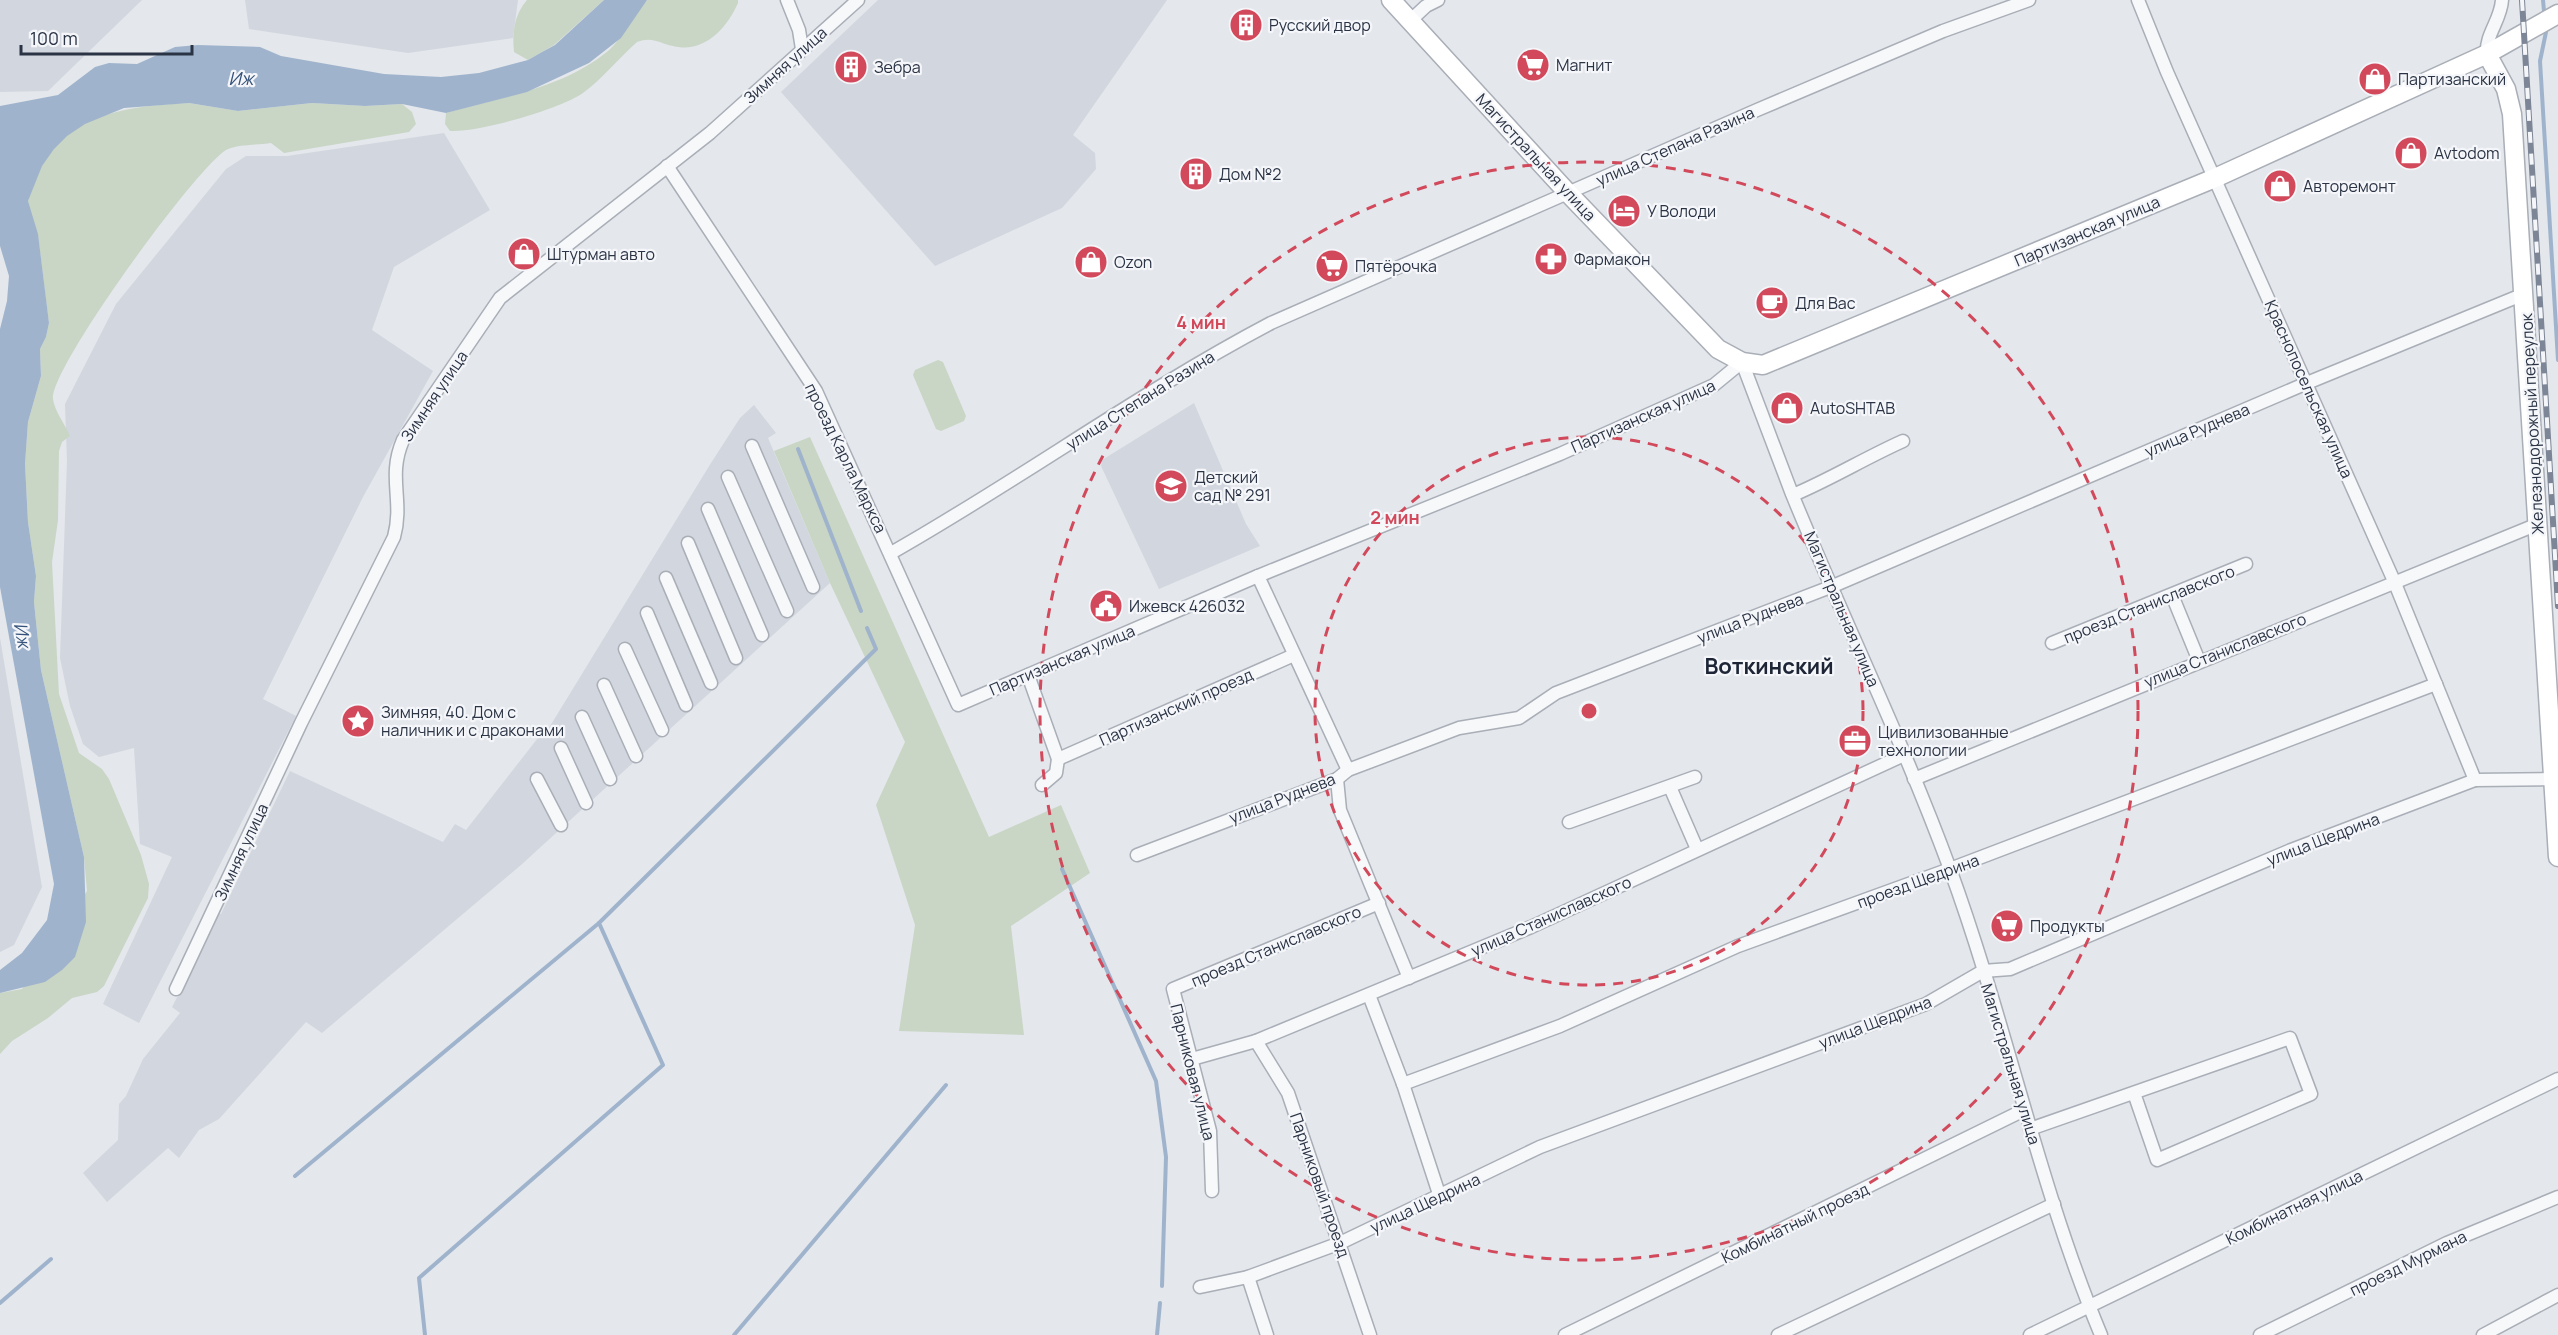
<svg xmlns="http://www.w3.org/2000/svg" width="2558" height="1335" font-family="Manrope,sans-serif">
<rect width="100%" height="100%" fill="#e4e7ec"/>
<g fill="#d2d6de">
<path d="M 0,0 L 142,0 L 48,91 L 0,92 Z"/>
<path d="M 245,0 L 518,0 L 513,38 L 408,53 L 249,29 Z"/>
<path d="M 878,0 L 1167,0 L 1073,135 L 1095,153 L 1096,169 L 1090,176 L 1062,208 L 935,266 L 781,92 Z"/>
<path d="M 444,133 L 490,210 L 394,267 L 372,330 L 433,371 L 363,497 L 263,699 L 296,716 L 139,1023 L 103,1004 L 172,857 L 140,844 L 134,748 L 99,757 L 83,744 L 70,706 L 60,658 L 67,461 L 65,404 L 116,304 L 226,169 L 246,156 L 287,156 Z"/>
<path d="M 1194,403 L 1246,524 L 1260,546 L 1159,589 L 1101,466 L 1102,460 Z"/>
<path d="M 754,405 L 776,433 L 768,438 L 830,583 L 521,865 L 322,1033 L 306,1022 L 219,1119 L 199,1130 L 179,1158 L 168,1148 L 107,1202 L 83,1173 L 118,1140 L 119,1104 L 126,1096 L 143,1059 L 180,1013 L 172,1007 L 212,930 L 207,927 L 218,913 L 221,914 L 290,771 L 443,842 L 455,824 L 466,830 L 541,734 L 544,736 L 711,463 L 740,418 Z"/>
<path d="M 0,638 L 42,887 L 14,945 L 0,952 Z"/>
</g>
<g fill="#c9d6c5">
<path d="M 527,0 L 604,0 L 554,45 L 528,60 L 514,52 C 512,33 514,15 527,0 Z"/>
<path d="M 647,0 L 738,0 L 738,3 C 727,28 704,54 673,46 C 659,43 652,36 637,42 C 619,58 602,79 583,93 C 560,109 478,133 450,131 L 445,124 L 446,113 C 500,97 562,89 608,51 C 625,37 630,14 647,0 Z"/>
<path d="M 189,103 L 238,111 L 312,103 L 365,106 L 402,104 L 412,112 L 416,124 L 409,132 L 284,153 L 271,143 C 259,145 236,144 226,150 C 195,169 50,368 53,399 C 54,410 66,426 70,436 L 62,442 L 59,451 L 58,520 L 52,562 L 59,694 L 79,753 L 102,769 L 109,779 L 141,855 L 149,884 L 148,898 L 104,986 L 97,992 L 72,998 L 48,1018 L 12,1041 L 0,1054 L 0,993 L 22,989 L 87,891 L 84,857 L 41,670 L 34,602 L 36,576 L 28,522 L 25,464 L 28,422 L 41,376 L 40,349 L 46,337 L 49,323 C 45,294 42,265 38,237 C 36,225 28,214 28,201 C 29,193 34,183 37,175 C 64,113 129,106 189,103 Z"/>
<path d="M 938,360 L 943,362 L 966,416 L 964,421 L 941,431 L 936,429 L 913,375 L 915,370 Z"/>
<path d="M 810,437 L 989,837 L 1061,805 L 1090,873 L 1011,926 L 1024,1035 L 899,1031 L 915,925 L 876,805 L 905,742 L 830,583 L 774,451 Z"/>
</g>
<path fill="#9fb4cc" d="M 604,0 L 647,0 L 621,38 L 589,63 L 527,92 L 446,113 L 402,104 L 365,106 L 312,103 L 238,111 L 189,103 L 124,108 L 85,124 L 67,136 L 54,149 L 42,166 L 28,201 L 38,234 L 49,323 L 46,337 L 40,349 L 41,376 L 28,422 L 25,464 L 28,522 L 36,576 L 34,602 L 41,670 L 84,857 L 86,922 L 75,957 L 62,970 L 45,982 L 0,993 L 0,970 L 22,953 L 47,920 L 54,884 L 0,587 L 0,329 L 7,301 L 9,276 L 0,246 L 0,106 L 58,95 L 95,67 L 109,63 L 137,64 L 175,47 L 198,45 L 260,47 L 281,56 L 384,74 L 441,77 L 479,73 L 528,60 L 542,52 L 555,45 Z"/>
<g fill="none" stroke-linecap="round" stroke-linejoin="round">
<g stroke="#9fb4cc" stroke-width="4">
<path d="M 2543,0 L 2544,11"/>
<path d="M 2546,32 L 2540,61 L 2558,360"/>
<path d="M 798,449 L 861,611"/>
<path d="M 1062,869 L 1156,1081 L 1166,1157 L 1162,1286"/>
<path d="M 295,1176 L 599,923"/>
<path d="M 0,1303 L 51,1259"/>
<path d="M 425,1335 L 419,1278 L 663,1065 L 599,923 L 876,649 L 867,628"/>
<path d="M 734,1335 L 946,1085"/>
<path d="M 1157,1335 L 1160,1303"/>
</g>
<g stroke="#a9aeb7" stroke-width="15">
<g id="street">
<path d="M 787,0 L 799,30 L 802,49"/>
<path d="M 2138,0 L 2167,72 L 2394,581 L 2475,780"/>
<path d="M 1411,20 L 1426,6 L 1438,0"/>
<path d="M 2487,54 C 2485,35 2501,20 2502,0"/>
<path d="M 667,166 L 816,391 L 958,705 L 1258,576 L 1560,454 L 1714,385 L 1742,362 C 1759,406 1775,450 1792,494 C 1843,619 1903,741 1950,869 C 2006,1022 2038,1184 2101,1335"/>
<path d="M 752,446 L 813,587"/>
<path d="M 728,477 L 787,611"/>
<path d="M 1793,495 C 1831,479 1865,458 1903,441"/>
<path d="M 708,509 L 762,635"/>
<path d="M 688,543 L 736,658"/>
<path d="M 891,553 C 1020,480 1140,392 1271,323 L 1757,110 L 1943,31 L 2029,0"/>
<path d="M 1258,576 L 1348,770"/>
<path d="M 666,578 L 711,683"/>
<path d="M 2172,595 L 2199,661"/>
<path d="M 647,613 L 686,705"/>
<path d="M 2052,643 L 2246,564"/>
<path d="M 625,649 L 662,730"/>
<path d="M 1028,675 L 1058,759 L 1056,773 L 1042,785"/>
<path d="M 604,685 L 636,756"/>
<path d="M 582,717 L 610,779"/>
<path d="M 561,748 L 586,803"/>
<path d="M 1058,759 L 1294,655"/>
<path d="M 537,779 L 561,825"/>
<path d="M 1337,779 L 1340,810 L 1409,978"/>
<path d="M 1914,779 L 2538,524"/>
<path d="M 1670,787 L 1697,849"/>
<path d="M 1569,822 L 1695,777"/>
<path d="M 1137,855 L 1337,779 L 1348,770 L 1459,728 L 1519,718 L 1556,693 L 1833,586 L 2307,383 L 2524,294"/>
<path d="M 176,989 L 301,723 L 394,537 C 404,500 387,477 403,440 L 500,298 L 710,133 L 858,0"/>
<path d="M 1369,995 L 1403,1084 L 1440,1197"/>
<path d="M 1256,1041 L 1288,1093 L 1370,1335"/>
<path d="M 1192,1059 L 1256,1041 L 1531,927 L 1904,755"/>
<path d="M 1403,1084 L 1560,1026 L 1738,946 L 1950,869 L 2436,684"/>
<path d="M 2030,1129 L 2290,1038 L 2311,1094 L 2157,1160 L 2134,1093"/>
<path d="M 1212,1191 L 1210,1131 L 1173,989 L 1379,903"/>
<path d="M 1248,1277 L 1267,1335"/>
<path d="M 1200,1287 L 1248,1277 L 1340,1243 L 1540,1147 L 1926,1004 L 1983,971 L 2010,969 L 2291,850 L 2475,780 L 2553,779"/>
<path d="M 1565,1335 L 2024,1110"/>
<path d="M 1778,1335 L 2054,1204"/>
<path d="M 2030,1335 L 2558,1079"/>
<path d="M 2260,1335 L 2447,1243 L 2558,1197"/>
<path d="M 2483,1335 L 2558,1295"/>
</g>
</g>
<g stroke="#a9aeb7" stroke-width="21">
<g id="secondary">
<path d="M 1391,0 L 1568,193 L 1718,349 L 1742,362 L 1763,365 L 2215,178 L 2487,54 L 2558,14"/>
<path d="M 2487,54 L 2506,89 L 2512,114 L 2558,857"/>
</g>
</g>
<use href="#street" stroke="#f7f8fa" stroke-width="12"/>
<use href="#secondary" stroke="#fff" stroke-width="18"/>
<g stroke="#7d8696" stroke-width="6">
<path id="rail" d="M 2522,0 L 2558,606"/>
</g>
<use href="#rail" stroke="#f4f6f9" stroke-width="4" stroke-dasharray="11" stroke-linecap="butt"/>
</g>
<g fill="none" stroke="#d1495b" stroke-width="3" stroke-dasharray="10 8">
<circle cx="1589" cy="711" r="274"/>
<circle cx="1589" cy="711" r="549"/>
</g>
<defs>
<g id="building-disc" transform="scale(1.725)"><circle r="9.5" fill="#d1495b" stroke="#f4f6f9"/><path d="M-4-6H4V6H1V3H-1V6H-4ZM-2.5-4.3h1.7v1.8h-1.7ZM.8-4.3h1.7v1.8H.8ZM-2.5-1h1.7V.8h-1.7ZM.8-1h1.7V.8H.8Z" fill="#fff"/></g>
<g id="supermarket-disc" transform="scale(1.725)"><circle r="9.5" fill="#d1495b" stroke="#f4f6f9"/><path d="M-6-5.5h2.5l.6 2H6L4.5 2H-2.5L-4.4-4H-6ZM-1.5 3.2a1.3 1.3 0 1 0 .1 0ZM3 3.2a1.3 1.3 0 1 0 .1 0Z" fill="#fff"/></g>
<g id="shop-disc" transform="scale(1.725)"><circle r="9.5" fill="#d1495b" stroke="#f4f6f9"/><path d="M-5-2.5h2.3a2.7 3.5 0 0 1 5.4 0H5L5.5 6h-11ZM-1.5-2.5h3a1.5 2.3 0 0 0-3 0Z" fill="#fff"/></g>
<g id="hotel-disc" transform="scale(1.725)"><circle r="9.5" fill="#d1495b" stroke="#f4f6f9"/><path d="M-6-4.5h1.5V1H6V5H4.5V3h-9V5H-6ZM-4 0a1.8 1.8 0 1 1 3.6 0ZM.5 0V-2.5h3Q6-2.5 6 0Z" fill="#fff"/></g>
<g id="pharmacy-disc" transform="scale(1.725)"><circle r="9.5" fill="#d1495b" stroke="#f4f6f9"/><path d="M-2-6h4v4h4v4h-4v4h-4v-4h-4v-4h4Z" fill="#fff"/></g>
<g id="cafe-disc" transform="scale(1.725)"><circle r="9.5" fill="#d1495b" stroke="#f4f6f9"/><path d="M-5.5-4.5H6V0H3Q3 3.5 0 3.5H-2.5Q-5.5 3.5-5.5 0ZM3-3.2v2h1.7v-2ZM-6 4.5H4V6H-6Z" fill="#fff"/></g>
<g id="school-disc" transform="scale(1.725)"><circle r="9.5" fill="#d1495b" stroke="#f4f6f9"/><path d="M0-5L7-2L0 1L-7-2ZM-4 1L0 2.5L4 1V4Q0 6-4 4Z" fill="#fff"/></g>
<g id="civic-disc" transform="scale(1.725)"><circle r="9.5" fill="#d1495b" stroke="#f4f6f9"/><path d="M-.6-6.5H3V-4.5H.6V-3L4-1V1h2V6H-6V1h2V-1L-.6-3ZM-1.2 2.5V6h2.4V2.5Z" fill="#fff"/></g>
<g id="sight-disc" transform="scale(1.725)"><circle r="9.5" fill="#d1495b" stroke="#f4f6f9"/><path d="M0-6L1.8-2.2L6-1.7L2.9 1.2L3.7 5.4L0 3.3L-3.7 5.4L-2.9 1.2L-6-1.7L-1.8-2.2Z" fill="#fff"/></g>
<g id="office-disc" transform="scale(1.725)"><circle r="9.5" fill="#d1495b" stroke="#f4f6f9"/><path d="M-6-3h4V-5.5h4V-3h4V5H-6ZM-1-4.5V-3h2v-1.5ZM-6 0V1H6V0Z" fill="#fff"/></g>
</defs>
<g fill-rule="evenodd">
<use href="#building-disc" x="1246" y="25"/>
<use href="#supermarket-disc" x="1533" y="65"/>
<use href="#building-disc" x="851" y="67"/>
<use href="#shop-disc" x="2375" y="79"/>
<use href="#shop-disc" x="2411" y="153"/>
<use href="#building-disc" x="1196" y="174"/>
<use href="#shop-disc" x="2280" y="186"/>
<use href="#hotel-disc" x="1624" y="211"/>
<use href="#shop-disc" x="524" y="254"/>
<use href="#pharmacy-disc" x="1551" y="259"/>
<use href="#shop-disc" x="1091" y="262"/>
<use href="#supermarket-disc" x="1332" y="266"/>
<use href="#cafe-disc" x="1772" y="303"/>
<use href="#shop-disc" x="1787" y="408"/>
<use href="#school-disc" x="1171" y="486"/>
<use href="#civic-disc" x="1106" y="606"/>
<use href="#sight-disc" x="358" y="721"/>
<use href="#office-disc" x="1855" y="741"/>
<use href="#supermarket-disc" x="2007" y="926"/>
</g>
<g text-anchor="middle" stroke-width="4.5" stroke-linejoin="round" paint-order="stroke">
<g font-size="16" fill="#2b3445" stroke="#f4f6f9" text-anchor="start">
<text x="1269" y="31">Русский двор</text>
<text x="1556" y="71">Магнит</text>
<text x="874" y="73">Зебра</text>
<text x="2398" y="85">Партизанский</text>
<text x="2434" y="159">Avtodom</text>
<text x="1219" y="180">Дом №2</text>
<text x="2303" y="192">Авторемонт</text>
<text x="1647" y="217">У Володи</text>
<text x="547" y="260">Штурман авто</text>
<text x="1574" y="265">Фармакон</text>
<text x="1114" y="268">Ozon</text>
<text x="1355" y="272">Пятёрочка</text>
<text x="1795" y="309">Для Вас</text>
<text x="1810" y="414">AutoSHTAB</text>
<text x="1194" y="483">Детский<tspan x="1194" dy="18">сад № 291</tspan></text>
<text x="1129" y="612">Ижевск 426032</text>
<text x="381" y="718">Зимняя, 40. Дом с<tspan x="381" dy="18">наличник и с драконами</tspan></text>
<text x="1878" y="738">Цивилизованные<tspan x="1878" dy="18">технологии</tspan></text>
<text x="2030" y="932">Продукты</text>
</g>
<g font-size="16" fill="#2b3445" stroke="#f4f6f9">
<text transform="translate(785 65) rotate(-42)" y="6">Зимняя улица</text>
<text transform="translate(1675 146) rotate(-24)" y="6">улица Степана Разина</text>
<text transform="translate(1536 157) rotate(47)" y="6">Магистральная улица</text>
<text transform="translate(2087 231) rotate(-23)" y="6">Партизанская улица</text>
<text transform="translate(2309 389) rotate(66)" y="6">Краснопосельская улица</text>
<text transform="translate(434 396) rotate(-56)" y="6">Зимняя улица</text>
<text transform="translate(1140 400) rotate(-32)" y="6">улица Степана Разина</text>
<text transform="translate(1643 416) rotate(-24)" y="6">Партизанская улица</text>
<text transform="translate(2532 424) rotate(-93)" y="6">Железнодорожный переулок</text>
<text transform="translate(2197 430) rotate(-23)" y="6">улица Руднева</text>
<text transform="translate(846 458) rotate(64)" y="6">проезд Карла Маркса</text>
<text transform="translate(2149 604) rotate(-22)" y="6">проезд Станиславского</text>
<text transform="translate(1842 609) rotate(67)" y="6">Магистральная улица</text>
<text transform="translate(1750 618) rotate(-21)" y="6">улица Руднева</text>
<text transform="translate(2225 650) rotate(-22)" y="6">улица Станиславского</text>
<text transform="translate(1062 660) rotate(-23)" y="6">Партизанская улица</text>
<text transform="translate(1176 707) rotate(-24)" y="6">Партизанский проезд</text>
<text transform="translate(1282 798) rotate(-21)" y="6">улица Руднева</text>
<text transform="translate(2323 839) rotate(-21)" y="6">улица Щедрина</text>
<text transform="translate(241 852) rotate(-65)" y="6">Зимняя улица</text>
<text transform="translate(1918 881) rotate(-20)" y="6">проезд Щедрина</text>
<text transform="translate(1551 916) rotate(-24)" y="6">улица Станиславского</text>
<text transform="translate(1276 946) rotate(-23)" y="6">проезд Станиславского</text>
<text transform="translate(1875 1022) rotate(-21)" y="6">улица Щедрина</text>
<text transform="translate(2011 1064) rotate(73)" y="6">Магистральная улица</text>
<text transform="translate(1193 1072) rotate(76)" y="6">Парниковая улица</text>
<text transform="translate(1320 1185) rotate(71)" y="6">Парниковый проезд</text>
<text transform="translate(1425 1203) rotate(-25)" y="6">улица Щедрина</text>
<text transform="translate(2294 1207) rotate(-26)" y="6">Комбинатная улица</text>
<text transform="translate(1795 1223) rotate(-26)" y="6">Комбинатный проезд</text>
<text transform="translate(2408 1263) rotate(-26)" y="6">проезд Мурмана</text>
</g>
<g font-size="18" font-style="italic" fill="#34527a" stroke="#f4f6f9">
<text x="241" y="85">Иж</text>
<text transform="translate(22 635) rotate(79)" y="6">Иж</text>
</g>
<g font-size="22" font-weight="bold" fill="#1d2536" stroke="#f4f6f9">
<text x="1769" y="674">Воткинский</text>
</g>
</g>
<circle cx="1589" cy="711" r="9" fill="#d1495b" stroke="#f4f6f9" stroke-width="3"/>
<g font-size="18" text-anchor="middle" font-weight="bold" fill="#d1495b" stroke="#f4f6f9" stroke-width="4.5" stroke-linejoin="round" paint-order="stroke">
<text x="1201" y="329">4 мин</text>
<text x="1395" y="524">2 мин</text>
</g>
<path d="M21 45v9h171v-9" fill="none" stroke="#2b3445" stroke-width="3"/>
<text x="30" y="45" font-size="18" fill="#2b3445" stroke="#f4f6f9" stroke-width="4.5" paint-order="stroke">100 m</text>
</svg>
